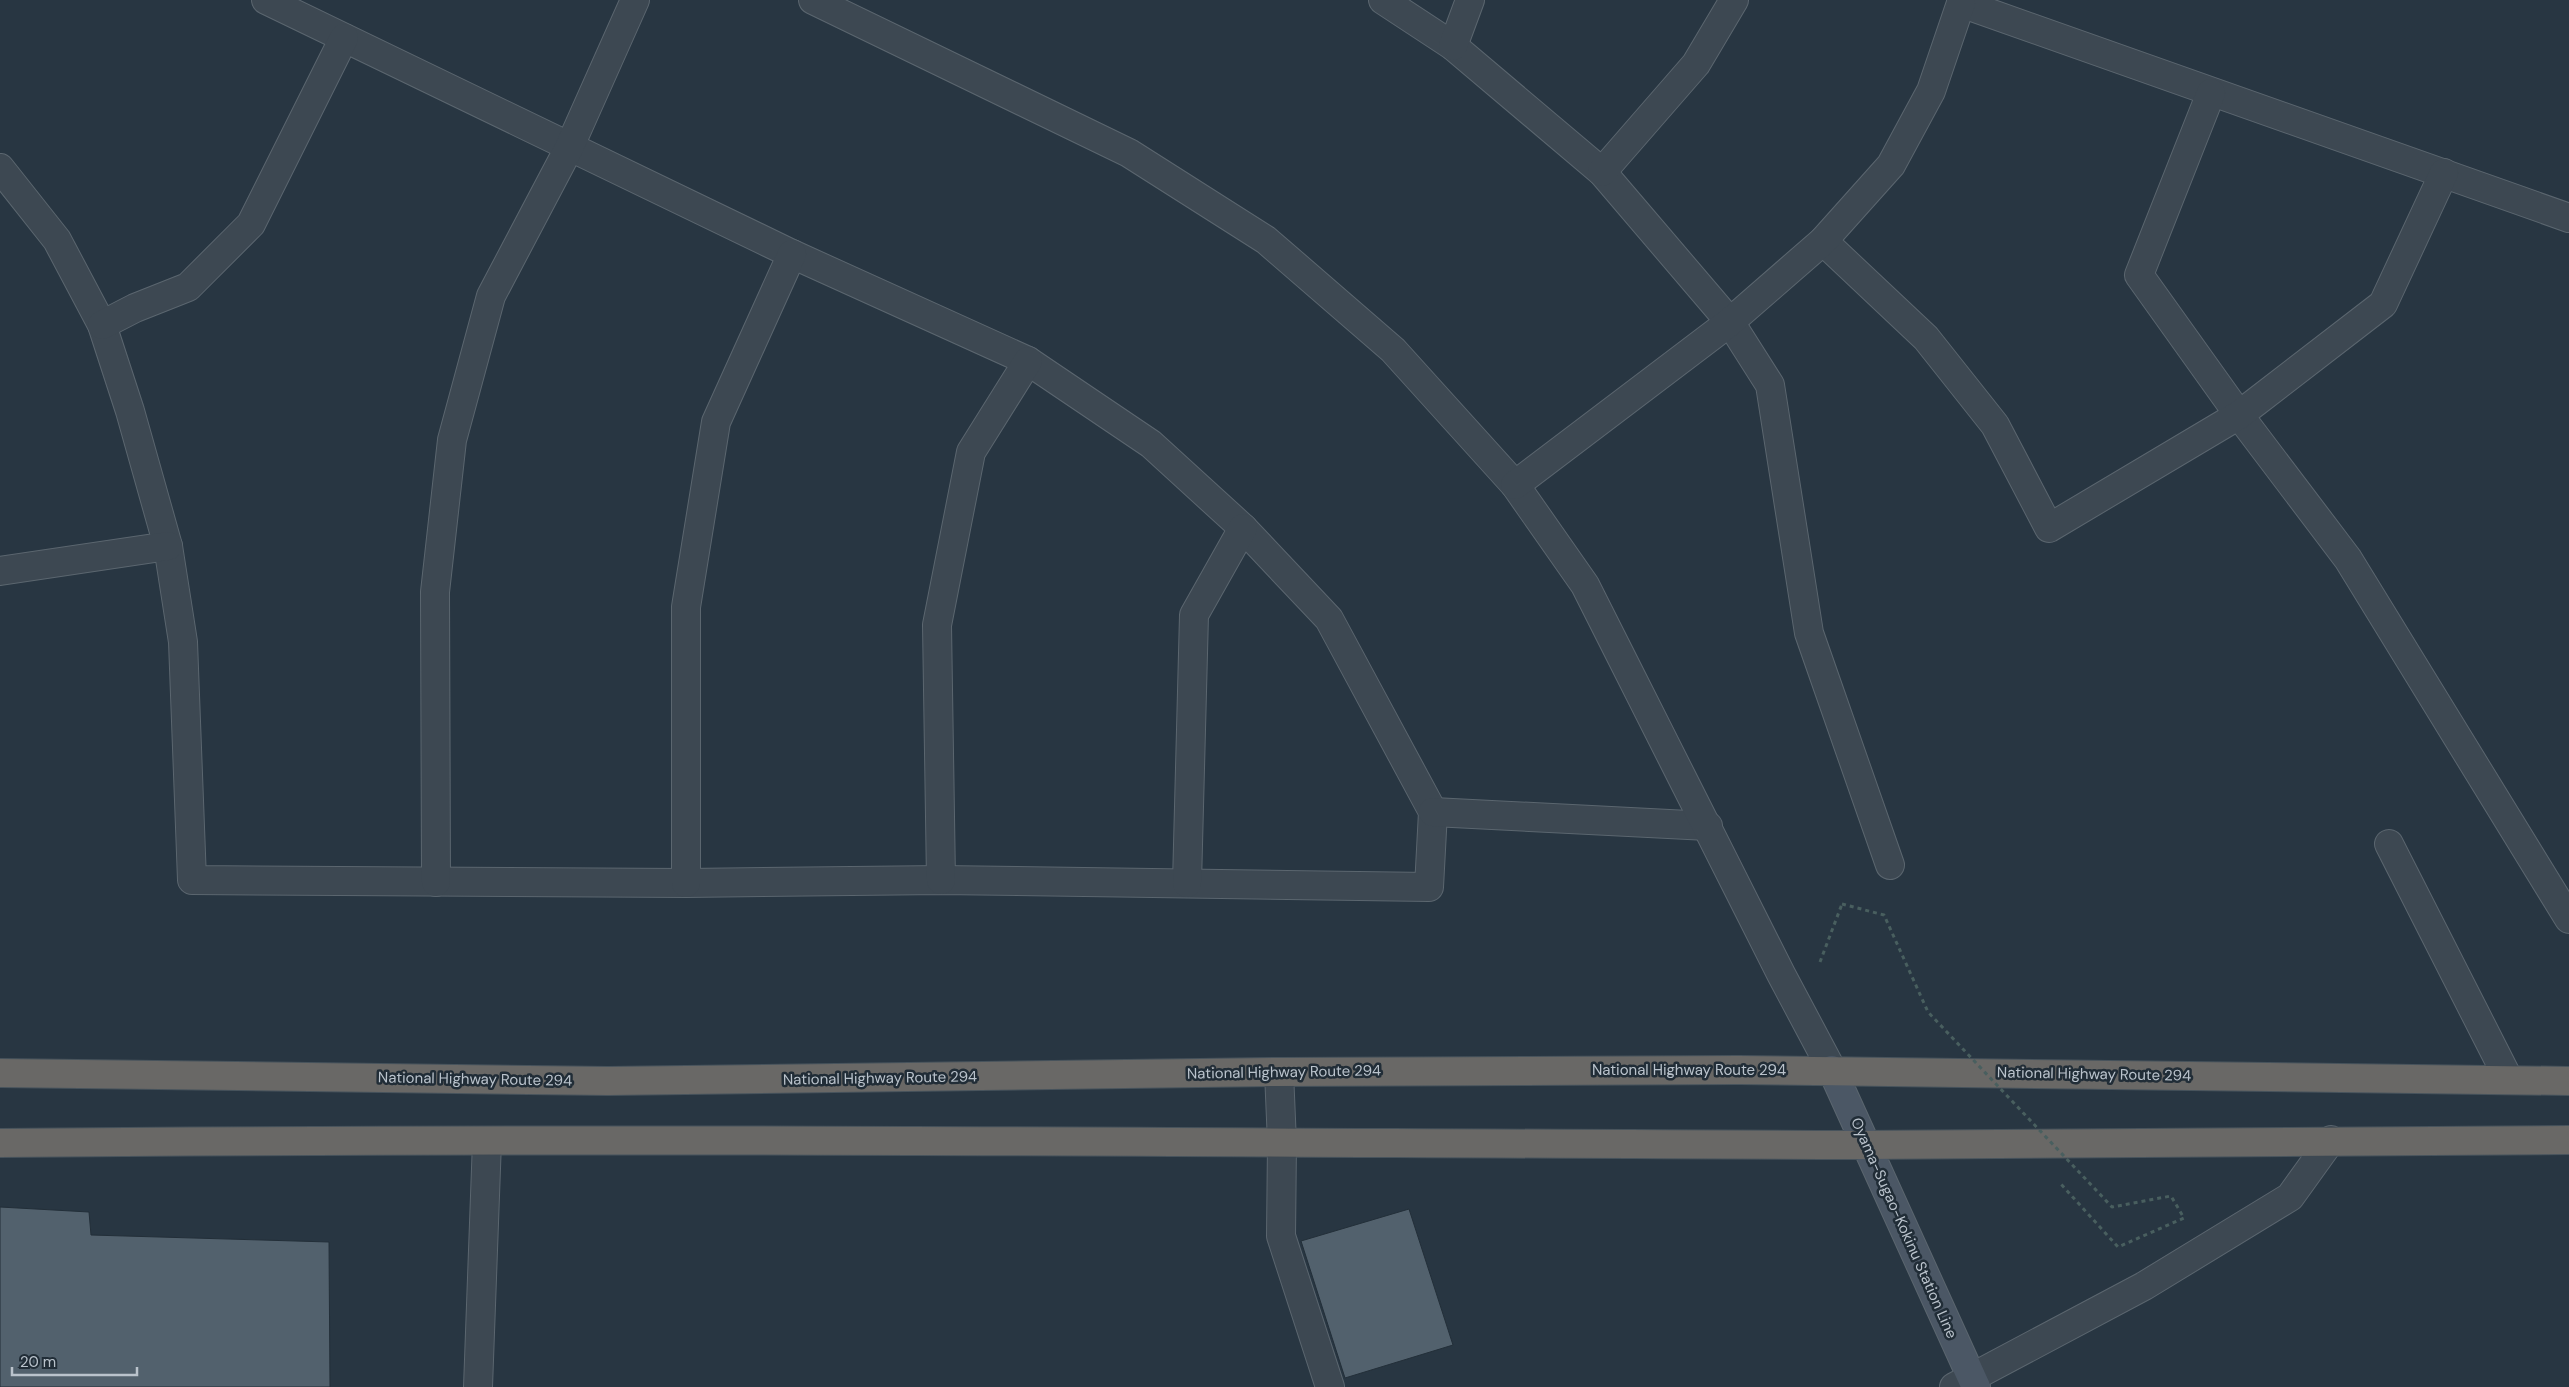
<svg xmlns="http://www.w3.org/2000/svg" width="2569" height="1387" font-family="'DM Sans',sans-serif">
<rect width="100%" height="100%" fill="#283642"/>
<g fill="#52616d" stroke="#232f39">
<path d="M 0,1207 L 89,1212 L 91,1235 L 329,1242 L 330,1387 L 0,1387 Z"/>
<path d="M 1409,1209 L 1453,1345 L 1345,1378 L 1301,1241 Z"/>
</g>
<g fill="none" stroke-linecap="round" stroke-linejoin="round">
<g stroke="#5b666f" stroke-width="30">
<g id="minor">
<path d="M 1383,0 L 1453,46 L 1602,172 L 1730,322 L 1770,385 L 1809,633 L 1890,865"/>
<path d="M 1961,0 L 1961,3 L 2569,218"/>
<path d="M 1453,46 L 1470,0"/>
<path d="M 2211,93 L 2139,275 L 2239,415 L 2348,559 L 2569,919"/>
<path d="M 0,168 L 57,240 L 102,325 L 130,411 L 168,546 L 183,642 L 192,880 L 686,883 L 941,880 L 1429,887 L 1433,812 L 1329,619 L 1243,528 L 1151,444 L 1028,361 L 792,254 L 266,0"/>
<path d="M 1602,172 L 1696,64 L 1734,0"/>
<path d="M 1823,241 L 1926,338 L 1995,425 L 2049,528 L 2239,415 L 2383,304 L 2444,173"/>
<path d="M 102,325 L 135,308 L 188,287 L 251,224 L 344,38"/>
<path d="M 0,571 L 168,546"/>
<path d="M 1433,812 L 1708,826"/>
<path d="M 2389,844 L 2509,1080"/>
<path d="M 941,880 L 937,625 L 971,452 L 1028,361"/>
<path d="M 436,882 L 435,592 L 452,440 L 491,296 L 569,148 L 635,0"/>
<path d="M 686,883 L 686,607 L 716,422 L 792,254"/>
<path d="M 1187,883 L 1194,615 L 1243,528"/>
<path d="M 1279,1072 L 1282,1143 L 1281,1236 L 1330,1387"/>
<path d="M 478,1387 L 487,1141"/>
<path d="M 1954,1387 L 2144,1286 L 2290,1197 L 2331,1140"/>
</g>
</g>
<g stroke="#5b666f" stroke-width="30">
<g id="tertiary">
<path d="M 813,0 L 1129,153 L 1266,240 L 1393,350 L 1515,485 L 1585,585 L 1781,974 L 1832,1070"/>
<path d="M 1515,485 L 1730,322 L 1823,241 L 1891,165 L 1931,91 L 1961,3"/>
</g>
</g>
<g stroke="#5b666f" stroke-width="30">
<path id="secondary" d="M 1832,1070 L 1976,1387"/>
</g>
<g stroke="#47535c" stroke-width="30">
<g id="trunk">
<path d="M 0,1073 L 608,1081 L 1279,1072 L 1739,1070 L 2569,1081"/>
<path d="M 0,1143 C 620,1137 1239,1143 1859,1145 C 2096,1145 2332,1140 2569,1140"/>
</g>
</g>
<path stroke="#495f5f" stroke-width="3" stroke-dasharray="4 4" stroke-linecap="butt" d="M 1820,962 L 1842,904"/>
<use href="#minor" stroke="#3d4852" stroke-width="28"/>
<use href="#tertiary" stroke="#3d4852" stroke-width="28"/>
<use href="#secondary" stroke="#4b5765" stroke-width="28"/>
<use href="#trunk" stroke="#696866" stroke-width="28"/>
<path stroke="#495f5f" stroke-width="3" stroke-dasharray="4 4" stroke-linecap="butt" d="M 1842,904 L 1884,915 L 1928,1012 L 2112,1207 L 2171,1196 L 2184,1218 L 2118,1247 L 2060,1183"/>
</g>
<g text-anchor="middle" stroke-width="5" stroke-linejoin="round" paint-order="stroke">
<g font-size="15" fill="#bac3cc" stroke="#212d37">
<text x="1689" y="1075">National Highway Route 294</text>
<text transform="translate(1284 1072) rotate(-1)" y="5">National Highway Route 294</text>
<text transform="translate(2094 1074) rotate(1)" y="5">National Highway Route 294</text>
<text transform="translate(880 1078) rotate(-1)" y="5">National Highway Route 294</text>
<text transform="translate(475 1079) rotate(1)" y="5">National Highway Route 294</text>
<text transform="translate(1904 1228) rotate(66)" y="5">Oyama-Sugao-Kokinu Station Line</text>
</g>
</g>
<path d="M12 1367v8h125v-8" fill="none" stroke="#bac3cc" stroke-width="2.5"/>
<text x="20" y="1367" font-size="15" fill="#bac3cc" stroke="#212d37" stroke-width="4" paint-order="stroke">20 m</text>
</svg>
